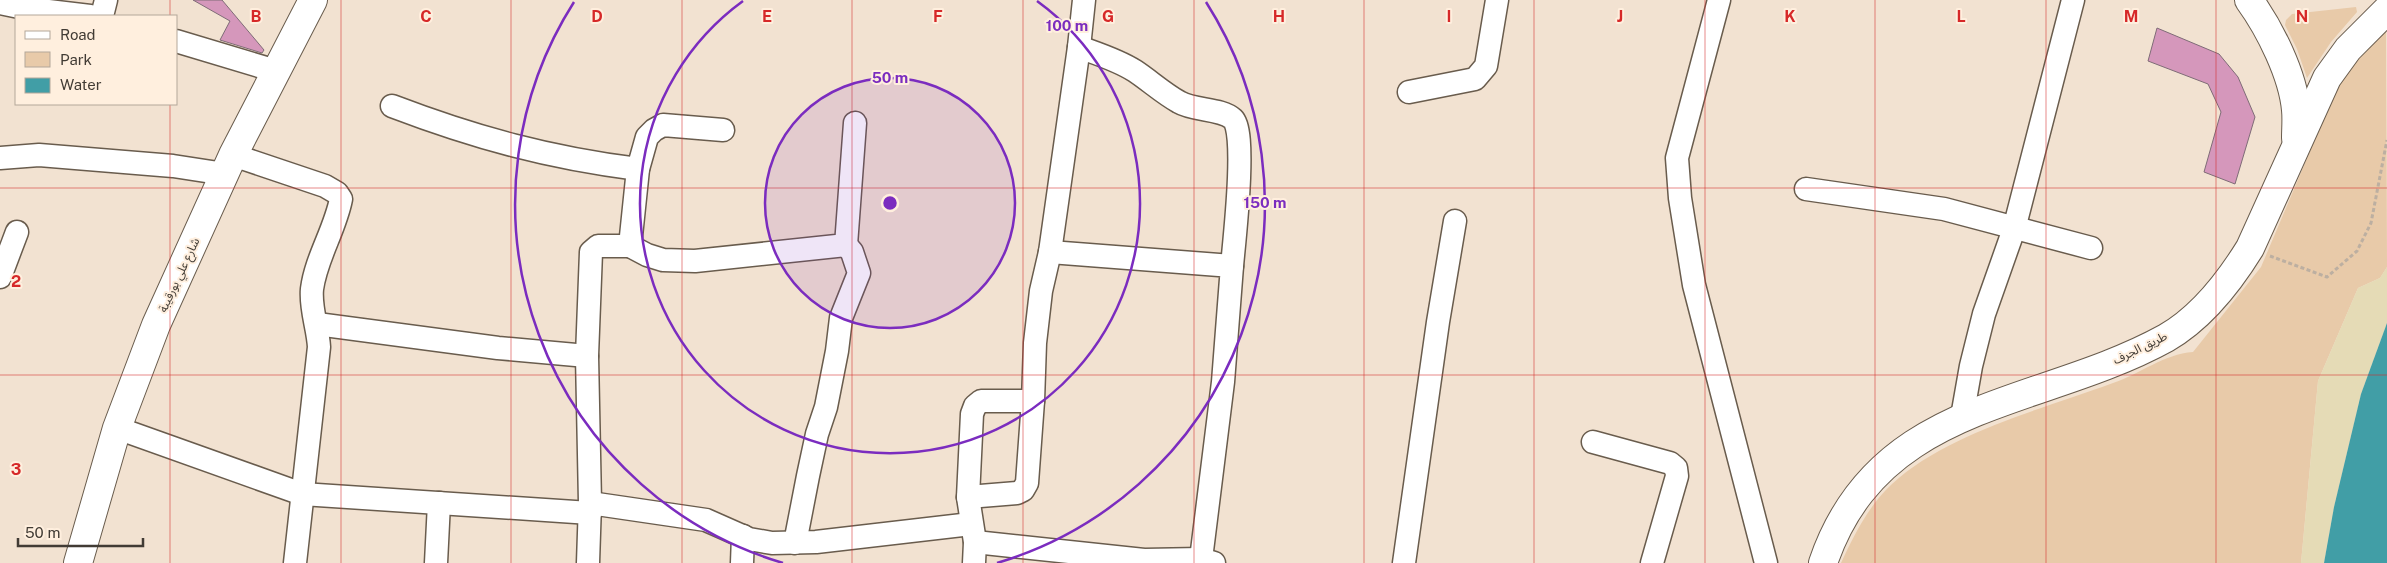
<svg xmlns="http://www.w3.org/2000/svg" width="2387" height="563" font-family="'Public Sans','Noto Sans Arabic',sans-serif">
<rect width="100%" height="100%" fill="#f2e2d1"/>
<g fill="#e8caa9">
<path d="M 2356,7 L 2357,12 L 2331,42 L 2307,78 L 2297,49 L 2285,25 L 2286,20 L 2292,14 Z"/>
<path d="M 2386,25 L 2387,267 L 2380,278 L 2358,288 L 2318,381 L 2301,563 L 1841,563 C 1854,535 1869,505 1892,484 C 1947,433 2043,409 2113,383 C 2140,374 2164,354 2193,352 L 2261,267 L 2338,85 Z"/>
</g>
<path fill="#e5dbb6" d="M 2387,267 L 2387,323 L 2361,394 L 2334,507 L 2324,563 L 2301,563 L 2318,381 L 2358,288 L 2380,278 Z"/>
<path fill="#419ea6" d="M 2387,323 L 2387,563 L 2324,563 L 2334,507 L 2361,394 Z"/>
<g fill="#d597bb" stroke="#7f6c77">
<path d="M 193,0 L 222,0 L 264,50 L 262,53 L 220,40 L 230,21 Z"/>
<path d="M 2157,28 L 2219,54 L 2238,77 L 2255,117 L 2235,184 L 2204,172 L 2221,112 L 2208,84 L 2148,61 Z"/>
</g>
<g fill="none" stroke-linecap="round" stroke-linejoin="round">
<g stroke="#695c4d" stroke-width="25">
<g id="minor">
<path d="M 1719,0 L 1677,158 L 1680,198 L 1694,285 L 1766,563"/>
<path d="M 0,3 L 24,8 L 90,16"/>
<path d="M 102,16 L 106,0"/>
<path d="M 176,41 L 276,71"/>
<path d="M 1079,47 C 1098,54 1118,60 1135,71 C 1150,81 1163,93 1179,102 C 1194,111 1221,108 1233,119 C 1247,132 1234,243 1232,266"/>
<path d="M 1409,92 L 1475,79 L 1486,66 L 1497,0"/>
<path d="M 392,106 C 476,138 550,158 638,169"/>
<path d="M 233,155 L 325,186 L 337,193 L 341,199 C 335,230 316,258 312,289 C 310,308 318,328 319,347 L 295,563"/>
<path d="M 0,158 L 39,155 L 173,166 L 225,174"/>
<path d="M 1806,189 L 1944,209 L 2091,248"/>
<path d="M 630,246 L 647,255 L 663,260 L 695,261 L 846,245 L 855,123"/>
<path d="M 1050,252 L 1232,266 L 1223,382 L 1201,559"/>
<path d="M 0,277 L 17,232"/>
<path d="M 317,324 L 498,348 L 587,356"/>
<path d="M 1962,417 L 1971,366 L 1984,314 L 2014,229 L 2073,0"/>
<path d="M 117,428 L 302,494 L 590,513"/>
<path d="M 1593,442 L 1670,463 L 1676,468 L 1677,476 L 1652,563"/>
<path d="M 968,497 L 1017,493 L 1023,490 L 1027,483 L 1033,401 L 1035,343 L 1041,291 L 1050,252 L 1079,47 L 1084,0"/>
<path d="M 590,503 L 706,520 L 749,539 L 772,543 L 816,542 L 971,524"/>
<path d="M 975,542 L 1144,560 L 1201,559 L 1214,563"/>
<path d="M 795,543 L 808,476 L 817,434 L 826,407 L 837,351 L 841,318 L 859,273 L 852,252 L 846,245"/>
<path d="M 436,563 L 439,503"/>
<path d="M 588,563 L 590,503 L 587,356 L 591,252 L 598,246 L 630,246 L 638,169 L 647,137 L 654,130 L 663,125 L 723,130"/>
<path d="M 742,563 L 743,536"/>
<path d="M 974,563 L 975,542 L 968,497 L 972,414 L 975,406 L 981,401 L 1033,401"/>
<path d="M 1404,563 L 1438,322 L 1455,221"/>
</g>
</g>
<g stroke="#695c4d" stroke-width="30">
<g id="major">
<path d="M 2249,0 C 2270,29 2293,75 2296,110 C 2297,119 2296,129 2296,138"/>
<path d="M 78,563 L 117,428 L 156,325 L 233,155 L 313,0"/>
<path d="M 1823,563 C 1878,400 2039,408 2166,338 C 2201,318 2229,282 2250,248 L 2327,78 L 2348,49 L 2387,10"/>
</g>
</g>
<path stroke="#bcafa1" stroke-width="3" stroke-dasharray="4 2.5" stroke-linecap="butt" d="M 2270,256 L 2327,277 L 2357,251 L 2371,223 L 2387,140"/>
<use href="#minor" stroke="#fff" stroke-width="22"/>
<use href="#major" stroke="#fff" stroke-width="28"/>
</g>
<path fill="none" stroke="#d62828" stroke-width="1" stroke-opacity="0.55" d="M 170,0 L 170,16M 341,0 L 341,563M 511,0 L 511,563M 682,0 L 682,563M 852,0 L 852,563M 1023,0 L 1023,563M 1194,0 L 1194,563M 1364,0 L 1364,563M 1534,0 L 1534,563M 1705,0 L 1705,563M 1875,0 L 1875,563M 2046,0 L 2046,563M 2216,0 L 2216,563M 170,104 L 170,563M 0,188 L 2387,188M 0,375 L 2387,375"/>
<circle cx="890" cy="203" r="125" fill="#7b2cbf" fill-opacity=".12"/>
<g fill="none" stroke="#7b2cbf" stroke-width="2.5">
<circle cx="890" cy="203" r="125"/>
<path d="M1037 1A250 250 0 1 1 743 1"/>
<path d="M783 563A375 375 0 0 1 574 2M1206 2A375 375 0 0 1 997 563"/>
</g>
<g text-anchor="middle" stroke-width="4" stroke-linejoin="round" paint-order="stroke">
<g font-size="12" fill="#413b34" stroke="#ffefde">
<text transform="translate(179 275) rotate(-65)" y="4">شارع علي بورقيبة</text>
<text transform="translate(2140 348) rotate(-26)" y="4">طريق الجرف</text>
</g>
</g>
<g font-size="16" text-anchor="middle" font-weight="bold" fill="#d62828" stroke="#ffefde" stroke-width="4" stroke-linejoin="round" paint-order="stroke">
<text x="256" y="22">B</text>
<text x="426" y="22">C</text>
<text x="597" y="22">D</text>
<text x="767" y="22">E</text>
<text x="938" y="22">F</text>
<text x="1108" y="22">G</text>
<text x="1279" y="22">H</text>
<text x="1449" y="22">I</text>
<text x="1620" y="22">J</text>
<text x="1790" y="22">K</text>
<text x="1961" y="22">L</text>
<text x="2131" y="22">M</text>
<text x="2302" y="22">N</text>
<text x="16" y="287">2</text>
<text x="16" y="475">3</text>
</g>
<circle cx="890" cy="203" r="8" fill="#7b2cbf" stroke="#ffefde" stroke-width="2.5"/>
<g font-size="15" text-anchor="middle" font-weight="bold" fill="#7b2cbf" stroke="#ffefde" stroke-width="4" stroke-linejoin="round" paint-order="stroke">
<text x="1067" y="31">100 m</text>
<text x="890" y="83">50 m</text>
<text x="1265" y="208">150 m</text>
</g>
<rect x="15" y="15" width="162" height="90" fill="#ffefde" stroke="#b3a79a"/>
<rect x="25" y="31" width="25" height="8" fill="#ffffff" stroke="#b3a79a"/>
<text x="60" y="40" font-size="15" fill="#413b34">Road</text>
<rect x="25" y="52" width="25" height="15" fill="#e8caa9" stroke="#b3a79a"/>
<text x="60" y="65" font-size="15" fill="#413b34">Park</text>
<rect x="25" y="78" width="25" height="15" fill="#419ea6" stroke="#b3a79a"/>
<text x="60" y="90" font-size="15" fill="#413b34">Water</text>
<path d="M18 538v8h125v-8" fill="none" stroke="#413b34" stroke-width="2.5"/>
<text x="25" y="538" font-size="15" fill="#413b34" stroke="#ffefde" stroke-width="4" paint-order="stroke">50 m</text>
</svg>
